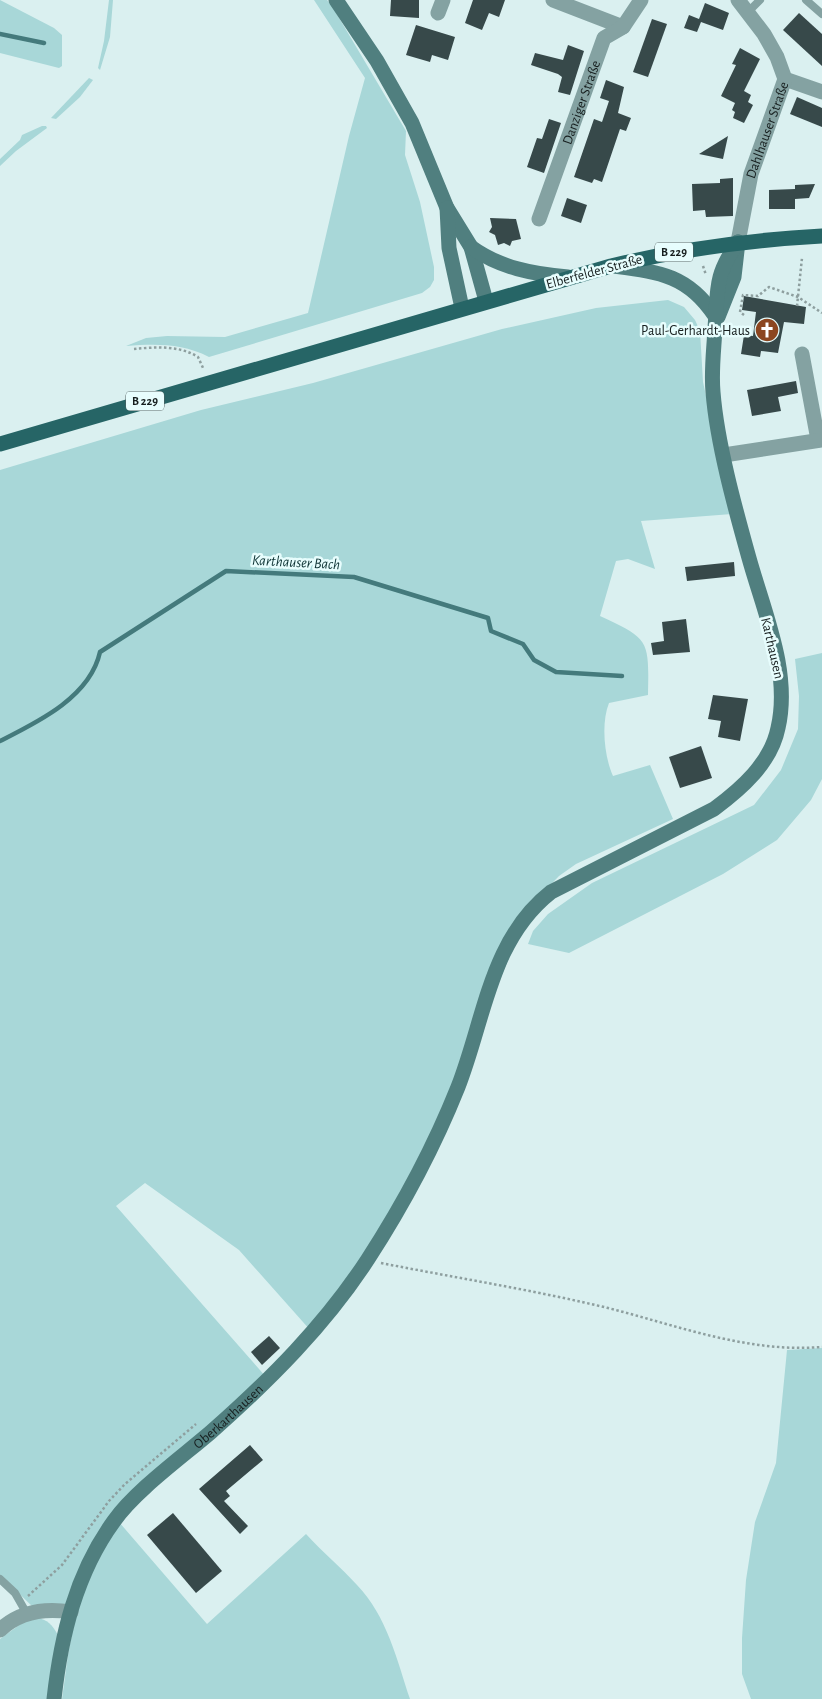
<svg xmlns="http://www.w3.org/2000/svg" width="822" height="1699" font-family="'Alegreya Sans',sans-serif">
<rect width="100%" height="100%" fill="#daf0f0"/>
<g fill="#a8d7d8">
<path d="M 0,0 L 54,28 L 62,35 L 62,66 L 59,68 L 0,53 Z"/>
<path d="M 109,0 L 113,0 L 110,37 L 100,70 L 98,68 L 104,41 Z"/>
<path d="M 314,0 L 327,0 L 332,6 L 406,131 L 405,155 L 420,202 L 434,267 L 434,280 L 430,287 L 422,293 L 209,357 C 181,343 156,344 126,346 L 146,338 L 167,336 L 225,337 L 308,313 L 349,136 L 365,78 Z"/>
<path d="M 89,78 L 93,80 L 80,97 L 56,119 L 51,118 Z"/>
<path d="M 42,126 L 46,126 L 47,128 L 16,151 L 0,166 L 0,159 L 20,140 L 22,135 Z"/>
<path d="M 668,300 L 684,307 L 695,320 L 700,331 L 703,382 L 732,514 L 641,521 L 655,569 L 628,559 L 616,561 L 600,616 C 650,639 649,640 648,695 L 609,703 C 601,723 604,756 613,776 L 650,765 L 673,819 L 576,864 L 559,876 L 531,905 L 456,1085 L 390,1219 L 311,1331 L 239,1250 L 145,1183 L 116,1206 L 266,1377 L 105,1535 L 70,1610 L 36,1610 L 0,1575 L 0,470 L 201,410 L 313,383 L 502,329 L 596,308 Z"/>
<path d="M 822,653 L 822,779 L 811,800 L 777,840 L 723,874 L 569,953 L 528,944 L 533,931 L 548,914 L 592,883 L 754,805 L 781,770 L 798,729 L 799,696 L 795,659 Z"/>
<path d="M 822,1348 L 822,1699 L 751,1699 L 742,1674 L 742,1638 L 746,1580 L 755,1522 L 776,1463 L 787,1350 Z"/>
<path d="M 119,1522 L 207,1624 L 306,1534 C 322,1552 341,1567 357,1585 C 387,1616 397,1660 410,1699 L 62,1699 L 68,1655 L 80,1591 Z"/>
<path d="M 36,1618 C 48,1619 52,1625 58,1635 L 52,1699 L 0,1699 L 0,1639 L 22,1623 Z"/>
</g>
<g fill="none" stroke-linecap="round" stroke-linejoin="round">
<g stroke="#447a7c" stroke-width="4.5">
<path d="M 0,34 L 44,43"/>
<path d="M 0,741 C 38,722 90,697 100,652 L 226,571 L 354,577 L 488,618 L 491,631 L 523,644 L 534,660 L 556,672 L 622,676"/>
</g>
</g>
<g fill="#37494a">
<path d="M 391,0 L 419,0 L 419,18 L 390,16 Z"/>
<path d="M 473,0 L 505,0 L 499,17 L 489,13 L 482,30 L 465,23 Z"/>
<path d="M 705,3 L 729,13 L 723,30 L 701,22 L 697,32 L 684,28 L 689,15 L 699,19 Z"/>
<path d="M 799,13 L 822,34 L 822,66 L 783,30 Z"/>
<path d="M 652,19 L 667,24 L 648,77 L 633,72 Z"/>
<path d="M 416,25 L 455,37 L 448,60 L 432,55 L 430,62 L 406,55 Z"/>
<path d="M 568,45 L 584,51 L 570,95 L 558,92 L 562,77 L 558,74 L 531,65 L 535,53 L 563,60 Z"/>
<path d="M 740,48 L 760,59 L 744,91 L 751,95 L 748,102 L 753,105 L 744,123 L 733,118 L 735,112 L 732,110 L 735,103 L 721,96 L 736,65 L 732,64 Z"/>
<path d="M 606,80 L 624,87 L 618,113 L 631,118 L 626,131 L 620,129 L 602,182 L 594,179 L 592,183 L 574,177 L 594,119 L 602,122 L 609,101 L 600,98 Z"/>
<path d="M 797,97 L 822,108 L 822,127 L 790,114 Z"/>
<path d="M 549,119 L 561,123 L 544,173 L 527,167 L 537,138 L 542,139 Z"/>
<path d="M 728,136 L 723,159 L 699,154 Z"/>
<path d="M 733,178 L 733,216 L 706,217 L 705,210 L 693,211 L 692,184 L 720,183 L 720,179 Z"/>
<path d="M 815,184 L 809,198 L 795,199 L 795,209 L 769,209 L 769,190 L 795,189 L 795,185 Z"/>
<path d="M 567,198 L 587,205 L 581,223 L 561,216 Z"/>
<path d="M 490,218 L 516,219 L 521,239 L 512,241 L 510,246 L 504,243 L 498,245 L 495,235 L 489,232 L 492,227 Z"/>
<path d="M 744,296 L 806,307 L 804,324 L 784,322 L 778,353 L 761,351 L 760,357 L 741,354 L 744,335 L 753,336 L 756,312 L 742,310 Z"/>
<path d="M 796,381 L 798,393 L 778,397 L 781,411 L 752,416 L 747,390 Z"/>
<path d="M 734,562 L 735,576 L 687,581 L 685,567 Z"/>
<path d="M 686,619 L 690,652 L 653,655 L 651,643 L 664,641 L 662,622 Z"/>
<path d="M 713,695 L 748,699 L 740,741 L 718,737 L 721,721 L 708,719 Z"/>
<path d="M 701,746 L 712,778 L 680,788 L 669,757 Z"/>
<path d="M 269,1336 L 280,1348 L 262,1365 L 251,1352 Z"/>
<path d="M 250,1445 L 263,1460 L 226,1491 L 230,1496 L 224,1501 L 248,1526 L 240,1534 L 199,1489 Z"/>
<path d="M 173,1513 L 222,1571 L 196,1593 L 147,1535 Z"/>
</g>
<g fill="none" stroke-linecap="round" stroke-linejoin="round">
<g stroke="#8e9f9f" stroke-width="2.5" stroke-dasharray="2.5 2.5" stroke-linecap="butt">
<path d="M 703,266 L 706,275"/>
<path d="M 797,306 L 802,258"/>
<path d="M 744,315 L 740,312 L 743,295 L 758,296 L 769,287 L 798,297 L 822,313"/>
<path d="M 134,349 C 155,347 179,345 198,357 L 204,370"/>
<path d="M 381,1263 C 457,1278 533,1290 608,1308 C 679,1326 748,1353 822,1347"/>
<path d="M 28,1596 L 62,1565 L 109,1501 L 125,1484 L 196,1424"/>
</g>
<g stroke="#84a2a2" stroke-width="8">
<path d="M 806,0 L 822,14"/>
<path d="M 748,12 L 760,0"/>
<path d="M 0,1579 L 15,1593 L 27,1614"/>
</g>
<g stroke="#84a2a2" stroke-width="15">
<path d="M 553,0 L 623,27"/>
<path d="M 438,13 L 443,0"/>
<path d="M 785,79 L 822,92"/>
<path id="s1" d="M 539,219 L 604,38 L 623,27 L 641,0"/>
<path id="s2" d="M 738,242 L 751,174 L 785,79 L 777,57 L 764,34 L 738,0"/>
<path d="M 802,354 L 818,440"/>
<path d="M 724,455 L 822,440"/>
<path d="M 0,1630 C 20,1611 45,1608 71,1612"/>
</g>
<g stroke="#507f7f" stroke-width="15">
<path d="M 336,0 L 377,61 L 412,123 L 447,208 L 471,247 L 486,301"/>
<path d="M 447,208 L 449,248 L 462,308"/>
<path d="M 471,247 C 500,268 533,274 568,277"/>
<path d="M 613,266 C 659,272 688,275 715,316"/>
<path d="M 718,317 L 734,277 L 738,242"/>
<path id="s3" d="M 54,1699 C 61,1636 76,1573 114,1521 C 135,1491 182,1457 211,1432 C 270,1380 325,1325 368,1259 C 403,1205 434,1147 458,1087 C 485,1018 490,940 551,892 L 714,809 C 741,789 771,763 778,728 C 791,672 764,612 749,558 C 735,508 717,443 713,392 C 711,371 714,349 715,328 C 718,289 714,276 738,242"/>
</g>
<path stroke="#266566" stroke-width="15" d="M 0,444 L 611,266 C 681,249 750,240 822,236"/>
</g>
<defs>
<g id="church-disc" transform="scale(1.25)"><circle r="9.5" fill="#8c4620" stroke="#e7fdfd"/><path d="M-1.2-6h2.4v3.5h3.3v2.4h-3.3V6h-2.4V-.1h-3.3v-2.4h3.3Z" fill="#fff"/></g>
</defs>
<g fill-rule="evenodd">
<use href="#church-disc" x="767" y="330"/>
</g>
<g text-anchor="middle" stroke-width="5" stroke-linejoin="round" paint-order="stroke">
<g fill="#e7fdfd" stroke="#556161" stroke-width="1">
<rect x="655" y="242.5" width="38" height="19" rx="4"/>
<rect x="126" y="391.5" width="38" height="19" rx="4"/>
</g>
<g font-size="12" font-weight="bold" fill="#161e1e">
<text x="674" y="256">B 229</text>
<text x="145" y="405">B 229</text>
</g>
<g font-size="14" fill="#161e1e" stroke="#e7fdfd">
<text dy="5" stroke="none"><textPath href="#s1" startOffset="124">Danziger Straße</textPath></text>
<text dy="5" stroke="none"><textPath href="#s2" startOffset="116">Dahlhauser Straße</textPath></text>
<text transform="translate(594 271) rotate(-15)" y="5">Elberfelder Straße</text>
<text transform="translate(773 648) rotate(77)" y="5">Karthausen</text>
<text dy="5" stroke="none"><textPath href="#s3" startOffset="345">Oberkarthausen</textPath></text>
</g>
<g font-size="14" fill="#161e1e" stroke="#e7fdfd" text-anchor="end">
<text x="750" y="335">Paul-Gerhardt-Haus</text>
</g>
<g font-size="15" font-style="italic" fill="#103536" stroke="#e7fdfd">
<text transform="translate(296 562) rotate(3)" y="5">Karthauser Bach</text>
</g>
</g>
</svg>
